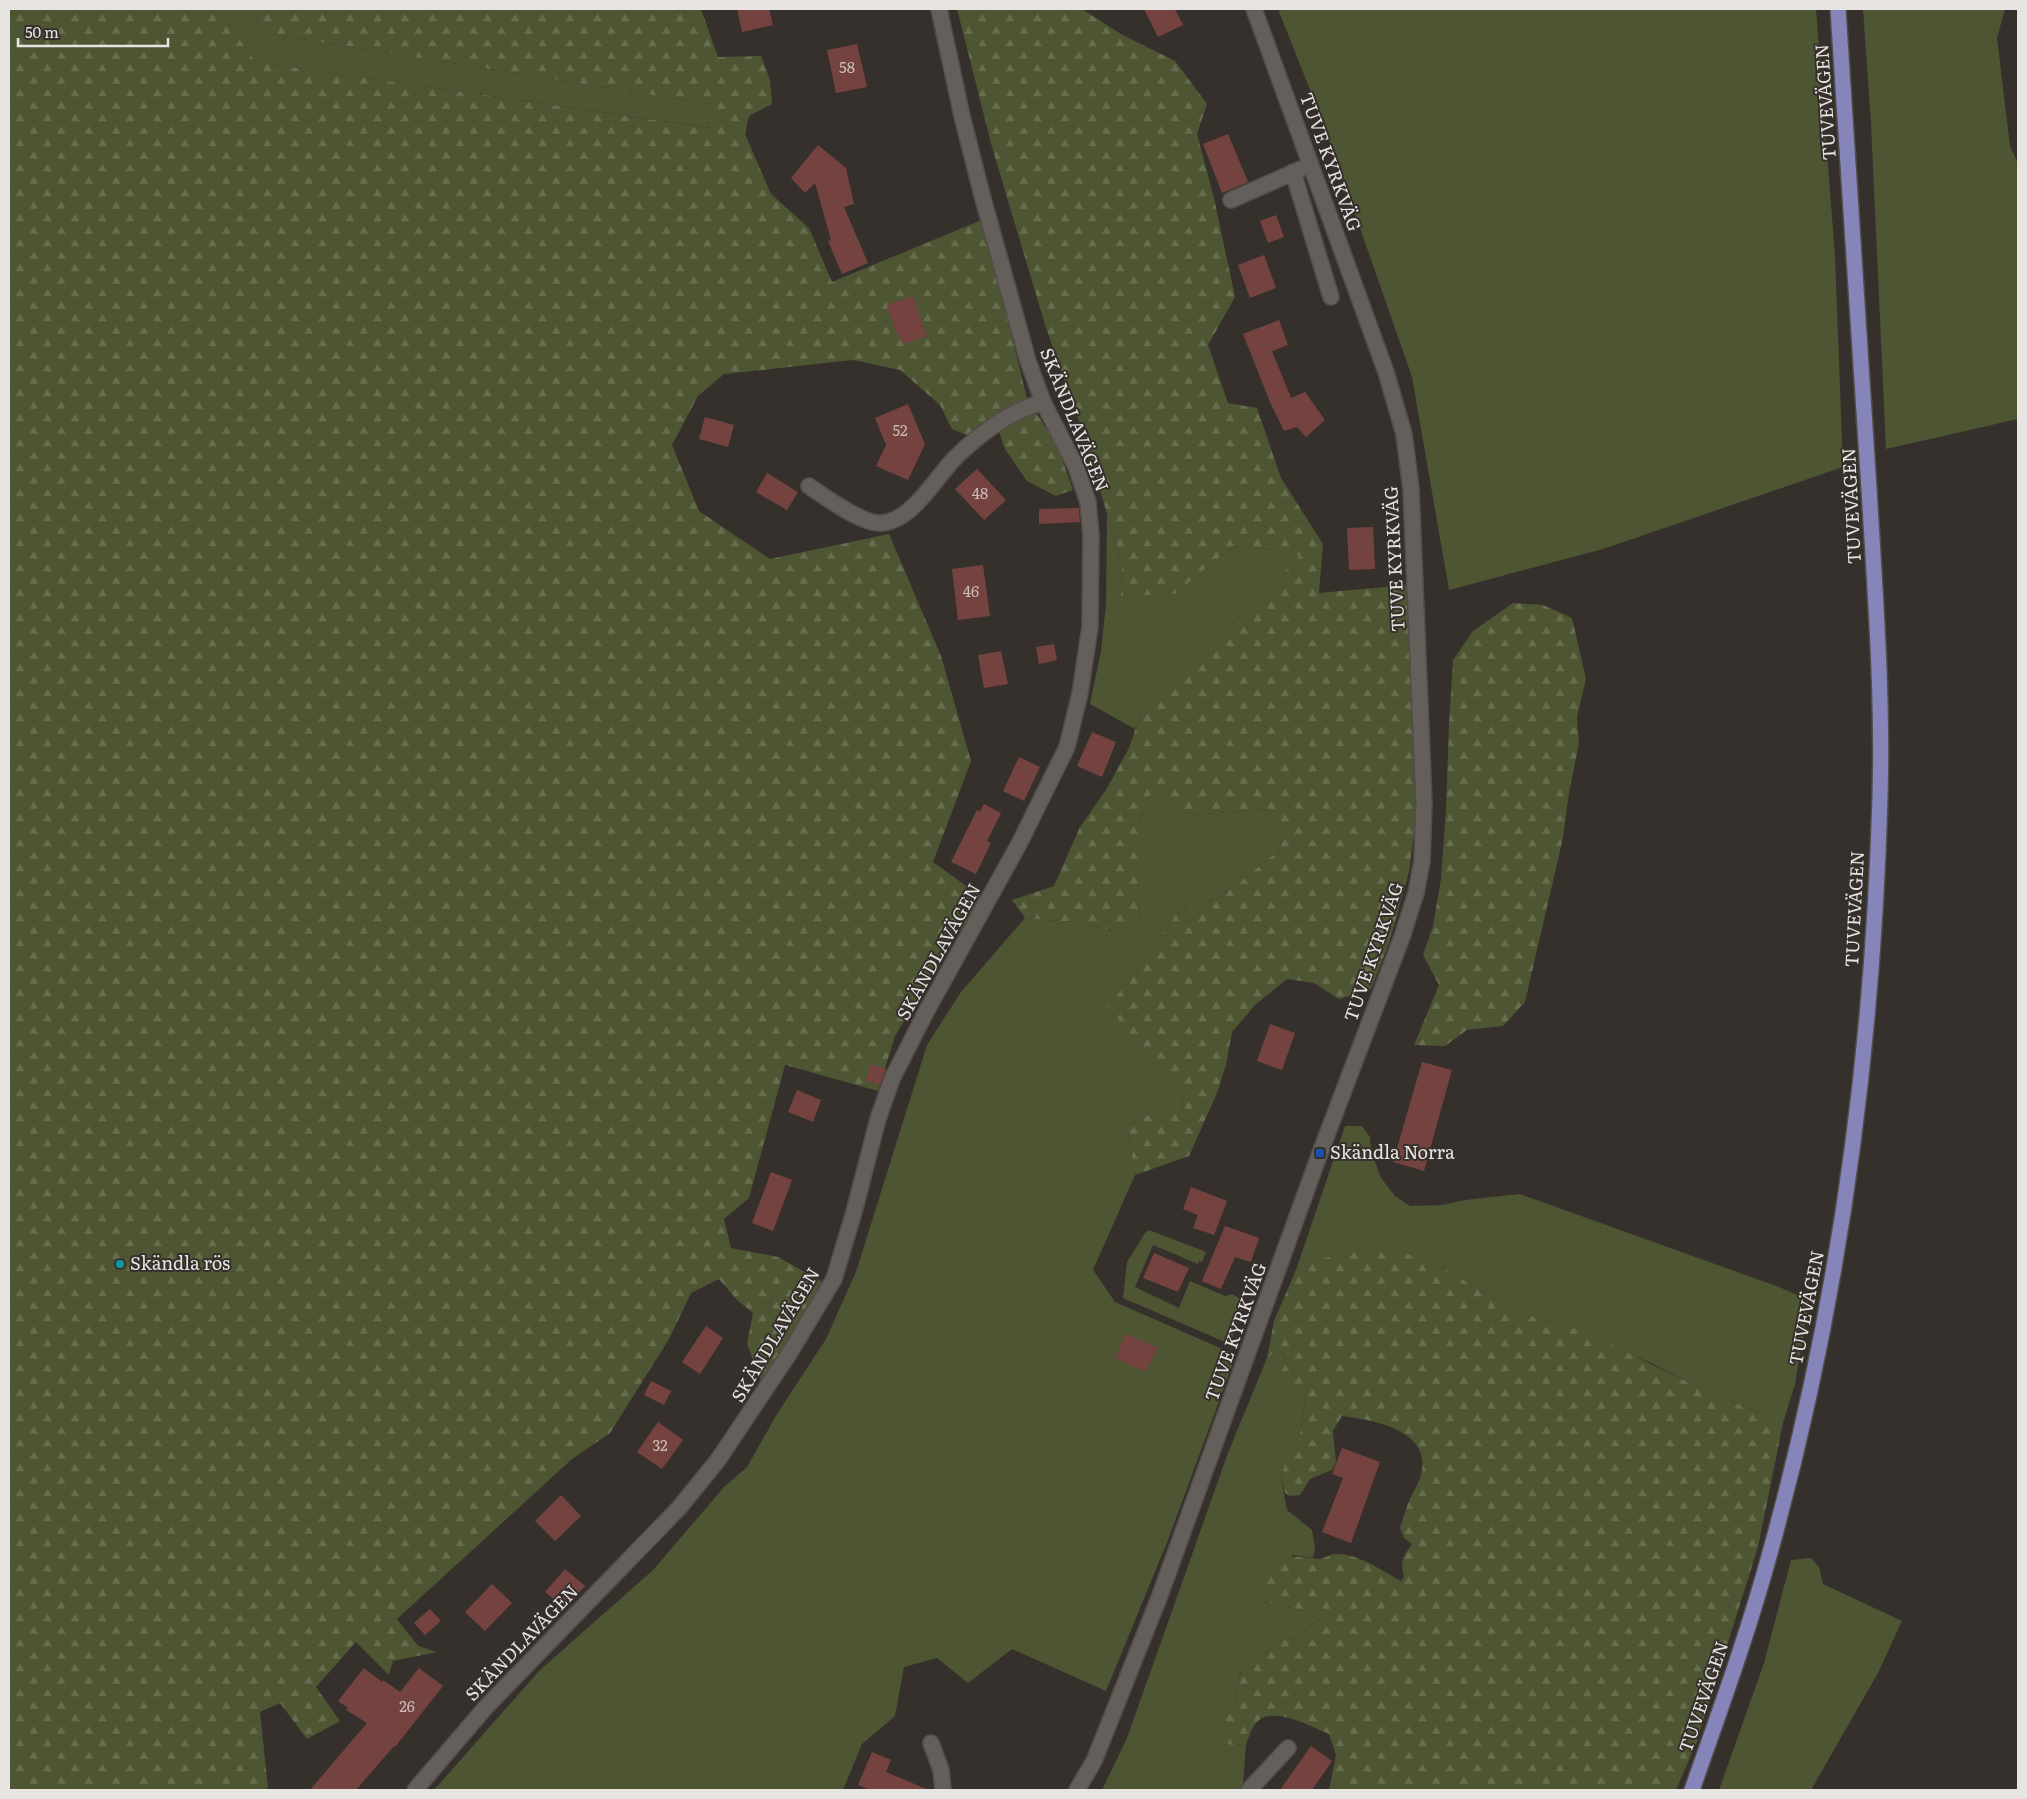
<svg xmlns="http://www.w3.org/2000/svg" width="2027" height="1799" font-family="Literata,serif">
<defs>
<pattern id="forest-firs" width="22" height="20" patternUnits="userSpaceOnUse" patternTransform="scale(1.25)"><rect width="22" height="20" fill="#4d5532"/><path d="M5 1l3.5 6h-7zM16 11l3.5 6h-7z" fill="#676d4f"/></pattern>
</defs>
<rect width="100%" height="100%" fill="#36302d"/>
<g fill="#4d5532">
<path d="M 218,9 L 250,9 L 269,34 L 710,104 L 712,128 L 256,62 Z"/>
<path d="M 1278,9 L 1816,9 L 1835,256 L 1843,467 L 1603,549 L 1449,590 L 1412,377 L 1324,125 Z"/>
<path d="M 1863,9 L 2005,9 L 1997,38 L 2010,146 L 2018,164 L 2018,419 L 1886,449 L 1871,124 Z"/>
<path d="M 1107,514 L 1122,565 L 1121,596 L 1175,593 L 1233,546 L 1274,550 L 1299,556 L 1271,587 L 1143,707 L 1135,729 L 1090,704 L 1101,651 L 1106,604 Z"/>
<path d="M 1150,795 L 1194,815 L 1266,809 L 1285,831 L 1279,850 L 1244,879 L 1217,898 L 1176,914 L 1140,968 L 1109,1006 L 1162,1076 L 1182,1087 L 1183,1115 L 1154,1112 L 1127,1125 L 1135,1175 L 1093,1270 L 1115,1302 L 1236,1355 L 1168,1540 L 1106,1691 L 1012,1649 L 968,1683 L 937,1658 L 904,1667 L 895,1716 L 862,1744 L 843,1790 L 434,1790 L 539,1671 L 653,1570 L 724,1487 L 747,1467 L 777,1414 L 826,1339 L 856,1272 L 927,1045 L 961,992 L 1025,918 L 1071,922 L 1116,931 L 1142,923 L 1138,904 L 1138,824 Z"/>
<path d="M 1345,1126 L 1362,1126 L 1370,1137 L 1371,1151 L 1381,1178 L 1395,1196 L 1410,1206 L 1442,1205 L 1465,1200 L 1520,1194 L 1779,1287 L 1809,1300 L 1795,1384 L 1783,1423 L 1692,1384 L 1651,1363 L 1554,1322 L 1521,1314 L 1442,1267 L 1296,1270 Z"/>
<path d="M 1149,1230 L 1206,1252 L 1202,1262 L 1199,1261 L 1198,1264 L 1153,1245 L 1135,1287 L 1179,1308 L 1190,1281 L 1225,1296 L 1232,1294 L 1244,1301 L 1233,1336 L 1227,1343 L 1123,1298 L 1127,1262 L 1145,1233 Z"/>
<path d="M 1278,1350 C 1294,1360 1283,1370 1274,1379 L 1306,1396 L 1300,1433 L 1286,1459 L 1281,1478 L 1287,1510 L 1312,1530 L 1315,1548 L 1313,1558 L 1293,1555 L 1265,1602 L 1311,1613 L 1320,1620 L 1312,1624 L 1299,1638 L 1276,1641 L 1261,1659 L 1244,1667 L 1240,1675 L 1235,1702 L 1223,1725 L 1231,1745 L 1246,1744 L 1243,1784 L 1240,1790 L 1102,1790 L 1127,1738 L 1228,1453 L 1267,1358 Z"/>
<path d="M 1811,1558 L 1819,1567 L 1823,1584 L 1902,1621 L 1878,1673 L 1811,1790 L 1719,1790 L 1764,1663 L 1791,1560 Z"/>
</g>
<g fill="url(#forest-firs)">
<path d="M 9,9 L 218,9 L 256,62 L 711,128 L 710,104 L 269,34 L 250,9 L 701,9 L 718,57 L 761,56 L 770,80 L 772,104 L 749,116 L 745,134 L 771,194 L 809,228 L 832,282 L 984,219 L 1027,399 L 1057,445 L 1073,490 L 1056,496 L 1027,481 L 1005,449 L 997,425 L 974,438 L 952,429 L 940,405 L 900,370 L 853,360 L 724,374 L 698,396 L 672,445 L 699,511 L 770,559 L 889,534 L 941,656 L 971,761 L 933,862 L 983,898 L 940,959 L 895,1036 L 878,1091 L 785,1065 L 749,1198 L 724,1219 L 731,1248 L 778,1257 L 824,1283 L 763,1386 L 747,1344 L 753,1313 L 737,1300 L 719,1279 L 691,1293 L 669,1339 L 610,1433 L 572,1459 L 397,1619 L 418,1646 L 437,1652 L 393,1661 L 389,1675 L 356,1642 L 316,1687 L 340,1721 L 307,1739 L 280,1703 L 260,1712 L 268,1788 L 262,1790 L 9,1790 Z"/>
<path d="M 957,9 L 1082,9 L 1121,34 L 1175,61 L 1207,104 L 1197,134 L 1214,198 L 1235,297 L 1208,345 L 1228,403 L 1257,408 L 1281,478 L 1323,544 L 1319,593 L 1407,585 L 1415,690 L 1418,804 L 1409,872 L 1389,943 L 1371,989 L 1339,999 L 1314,983 L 1287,979 L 1255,1005 L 1232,1032 L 1226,1065 L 1217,1093 L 1189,1156 L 1135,1175 L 1127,1125 L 1154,1112 L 1183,1114 L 1182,1087 L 1162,1076 L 1108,1006 L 1140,968 L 1176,914 L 1217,898 L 1244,879 L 1279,850 L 1285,831 L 1266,809 L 1194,815 L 1150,795 L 1138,824 L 1138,904 L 1142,923 L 1116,931 L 1071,922 L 1025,918 L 1012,900 L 1054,886 L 1080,827 L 1106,790 L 1129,748 L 1143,707 L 1271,587 L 1299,556 L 1274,550 L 1233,546 L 1175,594 L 1121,596 L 1122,565 L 1083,432 L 1046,328 L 992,147 Z"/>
<path d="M 1513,603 L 1543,605 L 1572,618 L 1586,679 L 1577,717 L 1579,743 L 1569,793 L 1563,838 L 1525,1002 L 1503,1026 L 1467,1030 L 1445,1046 L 1414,1045 L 1439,985 L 1423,955 L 1433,926 L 1441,879 L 1446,810 L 1449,724 L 1453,660 L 1473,631 Z"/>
<path d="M 1386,1246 L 1442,1267 L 1521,1314 L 1554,1321 L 1589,1334 L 1692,1384 L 1783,1423 L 1758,1547 L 1696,1744 L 1676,1790 L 1329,1790 L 1336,1755 L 1329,1734 C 1312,1727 1273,1705 1257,1722 C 1252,1727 1249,1737 1246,1744 L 1231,1745 L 1223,1740 L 1223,1724 L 1235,1702 L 1240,1676 L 1244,1667 L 1248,1663 L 1261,1659 L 1276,1641 L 1299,1638 L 1312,1624 L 1320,1620 L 1311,1613 L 1265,1602 L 1266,1570 L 1275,1558 C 1291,1555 1303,1557 1318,1559 C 1324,1559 1330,1554 1336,1554 C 1357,1553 1383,1571 1401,1581 L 1404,1577 C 1400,1562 1403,1556 1412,1544 L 1404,1538 L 1400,1528 C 1403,1519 1406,1508 1410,1499 C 1413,1492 1418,1485 1420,1478 C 1436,1431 1374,1420 1342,1416 L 1333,1431 L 1336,1462 L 1332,1470 L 1310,1479 L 1300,1495 L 1290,1496 L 1285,1493 L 1281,1478 L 1286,1459 L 1300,1433 L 1306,1396 L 1274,1379 C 1283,1370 1294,1359 1278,1350 L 1267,1358 L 1274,1321 L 1296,1270 C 1317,1256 1361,1251 1386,1246 Z"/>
</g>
<g fill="#75433f">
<path d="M 737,9 L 769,9 L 773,25 L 742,32 Z"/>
<path d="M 1144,9 L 1175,9 L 1183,25 L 1158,37 Z"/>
<path d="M 857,44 L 867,87 L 836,93 L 827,50 Z"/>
<path d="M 1228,134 L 1248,182 L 1222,193 L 1203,144 Z"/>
<path d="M 818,145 L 846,168 L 854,204 L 844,207 L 868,263 L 842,274 L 828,241 L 831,240 L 815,183 L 805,193 L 791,178 Z"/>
<path d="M 1276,215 L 1284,237 L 1268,243 L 1260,221 Z"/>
<path d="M 1264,255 L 1276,288 L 1250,298 L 1238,265 Z"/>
<path d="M 913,296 L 927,336 L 904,344 L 895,329 L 887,305 Z"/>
<path d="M 1279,320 L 1288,345 L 1272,351 L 1291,398 L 1305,392 L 1325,420 L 1306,437 L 1297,427 L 1284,431 L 1270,402 L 1243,334 Z"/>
<path d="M 908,404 L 925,444 L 908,480 L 876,466 L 886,445 L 875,418 Z"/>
<path d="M 705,417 L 734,425 L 728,447 L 699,439 Z"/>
<path d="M 977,469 L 1006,500 L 984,520 L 955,489 Z"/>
<path d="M 767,473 L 798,492 L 787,510 L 756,492 Z"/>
<path d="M 1079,508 L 1080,522 L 1039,524 L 1039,509 Z"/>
<path d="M 1373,527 L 1375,569 L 1349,570 L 1347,528 Z"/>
<path d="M 983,565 L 990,616 L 958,620 L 952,569 Z"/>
<path d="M 1054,644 L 1057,660 L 1039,664 L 1036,647 Z"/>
<path d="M 1001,651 L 1008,684 L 984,688 L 978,655 Z"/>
<path d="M 1092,732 L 1116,742 L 1102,777 L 1077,766 Z"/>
<path d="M 1019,757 L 1040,767 L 1024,801 L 1003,791 Z"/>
<path d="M 984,804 L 1001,813 L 987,841 L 991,843 L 976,874 L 951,862 L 977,810 L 980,812 Z"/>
<path d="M 1270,1024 L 1295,1033 L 1282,1070 L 1257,1061 Z"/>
<path d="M 1422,1062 L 1452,1070 L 1424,1171 L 1393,1162 Z"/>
<path d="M 871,1064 L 886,1069 L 880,1085 L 865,1080 Z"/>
<path d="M 797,1090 L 821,1100 L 813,1122 L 788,1112 Z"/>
<path d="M 771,1172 L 792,1180 L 773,1231 L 752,1223 Z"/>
<path d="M 1191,1187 L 1227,1201 L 1214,1235 L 1193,1228 L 1198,1215 L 1183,1209 Z"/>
<path d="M 1225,1226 L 1259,1238 L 1251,1262 L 1235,1257 L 1221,1289 L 1202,1281 Z"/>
<path d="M 1154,1253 L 1189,1268 L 1178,1292 L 1143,1278 Z"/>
<path d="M 706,1326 L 723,1338 L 700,1374 L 682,1362 Z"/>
<path d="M 1126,1334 L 1157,1348 L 1146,1372 L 1115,1358 Z"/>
<path d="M 651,1381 L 671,1391 L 664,1405 L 644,1395 Z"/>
<path d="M 658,1422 L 683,1440 L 662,1469 L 637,1452 Z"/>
<path d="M 1342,1448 L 1380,1462 L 1351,1543 L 1322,1532 L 1343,1478 L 1332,1474 Z"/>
<path d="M 561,1495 L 581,1516 L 555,1541 L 535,1521 Z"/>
<path d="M 565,1569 L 585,1586 L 565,1609 L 545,1592 Z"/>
<path d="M 492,1584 L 512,1603 L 485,1631 L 465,1612 Z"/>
<path d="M 430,1609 L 441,1621 L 425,1635 L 414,1623 Z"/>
<path d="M 364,1668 L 382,1682 L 383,1680 L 400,1692 L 419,1668 L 443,1686 L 395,1747 L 394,1746 L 356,1790 L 310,1790 L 367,1723 L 346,1710 L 348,1708 L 338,1701 Z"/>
<path d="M 1311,1746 L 1332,1761 L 1312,1790 L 1280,1790 Z"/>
<path d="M 872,1752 L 891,1760 L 886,1772 L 929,1790 L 871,1790 L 858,1785 Z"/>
</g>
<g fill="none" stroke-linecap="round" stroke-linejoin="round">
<g stroke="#524d4b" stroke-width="18">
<g id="minor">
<path d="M 1293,172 L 1331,297"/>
<path d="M 1231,200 L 1301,169"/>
<path d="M 809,486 C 825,497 861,523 879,523 C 911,524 936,476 957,456 C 972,441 996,422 1015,413 C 1024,408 1034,405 1043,402"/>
<path d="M 931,1743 L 941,1770 L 943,1790"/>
<path d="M 415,1790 L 486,1707 L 679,1508 L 718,1460 L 789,1354 L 834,1279 L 854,1212 L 878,1119 L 892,1079 L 926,1012 L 1019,844 L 1067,747 L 1080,693 L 1090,627 L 1091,535 L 1088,502 L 1076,467 L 1043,402 L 1028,361 L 982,195 L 962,116 L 939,9"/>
<path d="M 1077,1790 L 1094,1761 L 1159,1598 L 1320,1153 L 1402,937 L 1416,893 L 1422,861 L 1424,803 L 1411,489 L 1404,434 L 1386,372 L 1254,9"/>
<path d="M 1249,1790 L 1288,1748"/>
</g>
</g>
<g stroke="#524d4b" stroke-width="18">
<path id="major" d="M 1692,1790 C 1720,1710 1749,1631 1771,1549 C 1839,1304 1873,1050 1880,797 C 1883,694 1875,591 1869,489 C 1860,329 1849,169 1838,9"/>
</g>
<use href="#minor" stroke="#655f5c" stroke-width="15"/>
<use href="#major" stroke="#8585ba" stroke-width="15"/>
</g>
<rect fill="#1a4fb4" stroke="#36302d" stroke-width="2" x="1315" y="1148" width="10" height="10" rx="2.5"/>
<circle fill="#0f9aa8" stroke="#36302d" stroke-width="2" cx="120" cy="1264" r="5"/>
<g text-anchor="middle" stroke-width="4" stroke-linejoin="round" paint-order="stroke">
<g font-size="15" fill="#cabcb9">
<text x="847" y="73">58</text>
<text x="900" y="436">52</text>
<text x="980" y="499">48</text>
<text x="971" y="597">46</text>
<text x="660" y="1451">32</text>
<text x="407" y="1712">26</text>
</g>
<g font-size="18" fill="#e7e4e2" stroke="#36302d">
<text transform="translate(1826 102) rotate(-94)" y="6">TUVEVÄGEN</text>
<text transform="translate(1330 162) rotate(70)" y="6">TUVE KYRKVÄG</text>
<text transform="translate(1074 420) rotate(68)" y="6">SKÄNDLAVÄGEN</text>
<text transform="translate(1852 506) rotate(-93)" y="6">TUVEVÄGEN</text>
<text transform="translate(1395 559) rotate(-93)" y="6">TUVE KYRKVÄG</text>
<text transform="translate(1855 909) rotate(-87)" y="6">TUVEVÄGEN</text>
<text transform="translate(939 952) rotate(-61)" y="6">SKÄNDLAVÄGEN</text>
<text transform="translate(1374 952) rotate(-71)" y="6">TUVE KYRKVÄG</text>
<text transform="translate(1807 1308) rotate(-79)" y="6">TUVEVÄGEN</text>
<text transform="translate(1236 1332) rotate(-70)" y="6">TUVE KYRKVÄG</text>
<text transform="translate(776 1335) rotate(-59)" y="6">SKÄNDLAVÄGEN</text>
<text transform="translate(522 1643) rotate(-46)" y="6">SKÄNDLAVÄGEN</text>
<text transform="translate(1704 1697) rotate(-71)" y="6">TUVEVÄGEN</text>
</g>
<g font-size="18" fill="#e7e4e2" stroke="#36302d" text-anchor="start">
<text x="1330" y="1159">Skändla Norra</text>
<text x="130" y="1270">Skändla rös</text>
</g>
</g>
<rect width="2027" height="1799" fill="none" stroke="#e7e4e2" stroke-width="20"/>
<path d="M18 38v8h150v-8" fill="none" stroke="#e7e4e2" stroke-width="2.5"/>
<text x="25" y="38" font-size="15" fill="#e7e4e2" stroke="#36302d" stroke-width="4" paint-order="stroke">50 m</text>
</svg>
